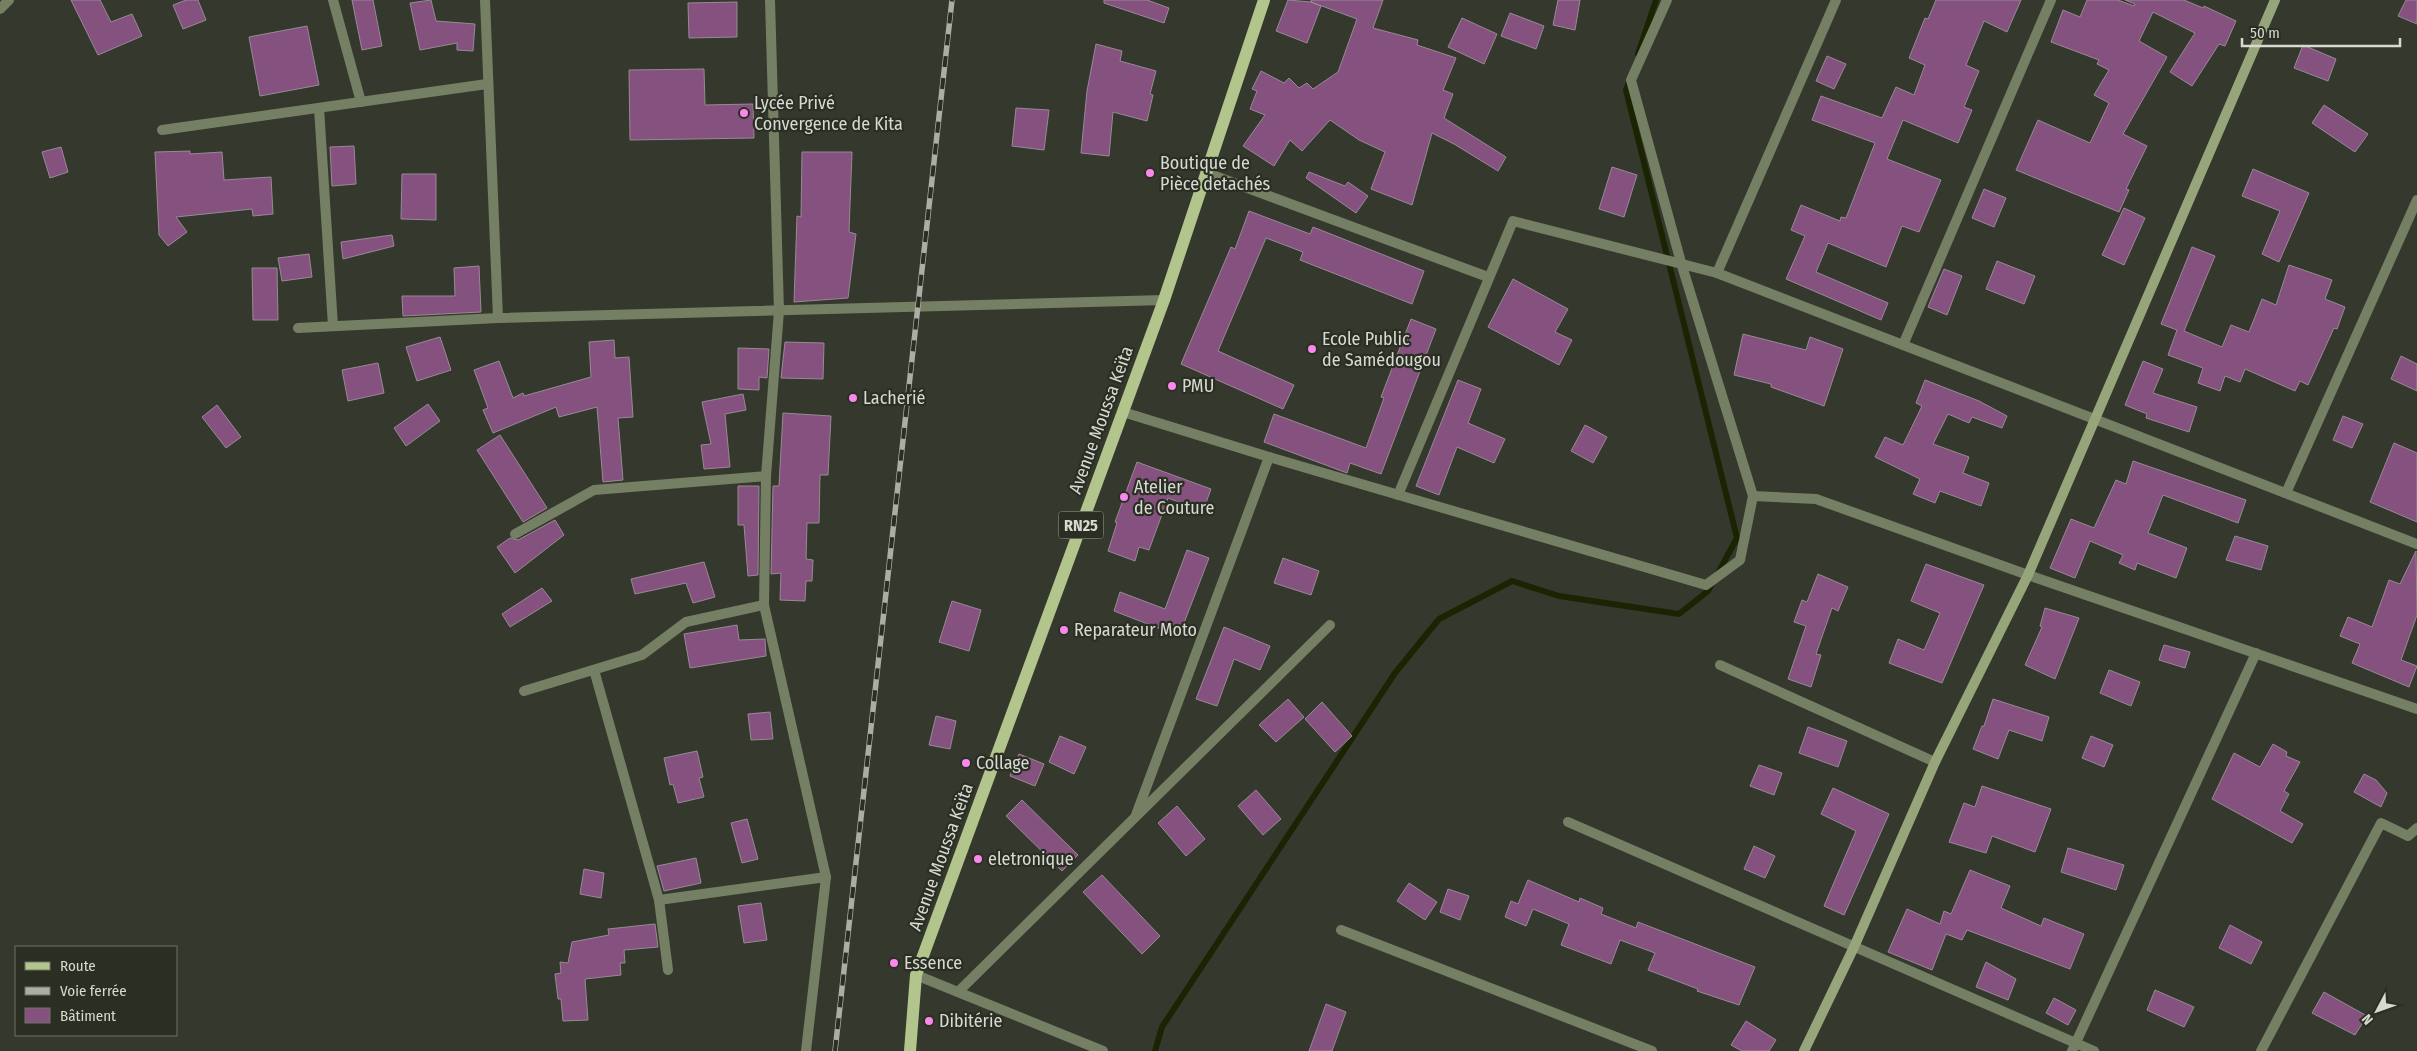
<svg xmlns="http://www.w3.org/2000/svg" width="2417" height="1051" font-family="'Fira Sans Condensed',sans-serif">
<rect width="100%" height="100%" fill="#35392d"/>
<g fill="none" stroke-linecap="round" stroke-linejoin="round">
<g stroke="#1b2402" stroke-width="6">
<path d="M 1638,54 L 1656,0"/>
<path d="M 1630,80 L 1626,90 L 1737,538 L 1718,573"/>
<path d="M 1155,1051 L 1162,1027 L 1395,673 L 1439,619 L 1512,581 L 1559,596 L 1679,614 L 1708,591 L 1713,582"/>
</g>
</g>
<g fill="#85517f" stroke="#978a95">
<path d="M 71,0 L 100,0 L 111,22 L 132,14 L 142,36 L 98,55 Z"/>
<path d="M 186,0 L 198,0 L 206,20 L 183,29 L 173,5 Z"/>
<path d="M 352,0 L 373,0 L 382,46 L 362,50 Z"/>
<path d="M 431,0 L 436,21 L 475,24 L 473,51 L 457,50 L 457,43 L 420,50 L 410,3 Z"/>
<path d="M 1104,0 L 1147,0 L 1169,8 L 1164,23 L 1104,3 Z"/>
<path d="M 1288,0 L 1311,2 L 1311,0 L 1383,0 L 1373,28 L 1418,40 L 1417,45 L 1456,58 L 1443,90 L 1453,94 L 1444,118 L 1506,157 L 1498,171 L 1454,144 L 1432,133 L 1412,205 L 1371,189 L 1385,152 L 1359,140 L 1330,120 L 1302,151 L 1290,140 L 1274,166 L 1243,146 L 1265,115 L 1250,109 L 1257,91 L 1252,89 L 1261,71 L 1284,83 L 1289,78 L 1299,88 L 1307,83 L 1313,89 L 1338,72 L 1357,19 L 1311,2 L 1321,6 L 1307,43 L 1276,31 Z"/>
<path d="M 1558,0 L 1580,0 L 1575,30 L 1553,25 Z"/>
<path d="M 1936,0 L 2021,0 L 2007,32 L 1984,21 L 1966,65 L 1979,71 L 1964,107 L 1972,110 L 1958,143 L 1903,120 L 1887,159 L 1941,180 L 1919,232 L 1902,226 L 1886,267 L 1828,243 L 1816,272 L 1888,303 L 1881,320 L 1786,279 L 1805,236 L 1791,230 L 1801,205 L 1840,221 L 1841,217 L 1846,218 L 1875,143 L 1812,120 L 1821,96 L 1882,118 L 1896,87 L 1914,95 L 1925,65 L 1909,58 L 1925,18 L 1928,19 Z"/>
<path d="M 2087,0 L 2118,0 L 2134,6 L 2135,4 L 2125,0 L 2184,0 L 2203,8 L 2204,6 L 2236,21 L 2225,46 L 2219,44 L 2192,86 L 2170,72 L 2195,33 L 2153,12 L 2139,41 L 2167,57 L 2123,134 L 2147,146 L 2126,189 L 2129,190 L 2119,212 L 2016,170 L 2038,120 L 2090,143 L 2109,103 L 2094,95 L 2109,70 L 2097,64 L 2099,60 L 2051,42 L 2063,10 L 2080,17 Z"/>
<path d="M 2406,0 L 2417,0 L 2417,24 L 2398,16 Z"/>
<path d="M 737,2 L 737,37 L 689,38 L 688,3 Z"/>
<path d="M 1510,13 L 1544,26 L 1536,49 L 1501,36 Z"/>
<path d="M 1462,18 L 1497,34 L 1484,64 L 1448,47 Z"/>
<path d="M 307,26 L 319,85 L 260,96 L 249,37 Z"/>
<path d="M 1096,44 L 1122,51 L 1120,61 L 1156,71 L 1150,94 L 1153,95 L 1147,121 L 1113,112 L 1109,156 L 1081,153 L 1087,91 Z"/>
<path d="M 2303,45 L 2336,59 L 2328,81 L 2294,68 Z"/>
<path d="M 1827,56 L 1846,64 L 1834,89 L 1816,81 Z"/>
<path d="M 704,69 L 705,105 L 753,104 L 754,138 L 630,140 L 629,70 Z"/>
<path d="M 2324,105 L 2368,134 L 2355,152 L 2312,123 Z"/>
<path d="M 1016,108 L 1049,110 L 1044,150 L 1012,146 Z"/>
<path d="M 354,146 L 356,184 L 332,186 L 330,147 Z"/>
<path d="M 61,147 L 68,172 L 50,178 L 42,152 Z"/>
<path d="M 190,151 L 190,154 L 222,152 L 224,180 L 271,177 L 273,214 L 253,216 L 252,209 L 176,217 L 187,232 L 168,246 L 159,235 L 155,152 Z"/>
<path d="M 802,152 L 852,152 L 849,232 L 856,234 L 848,298 L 794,302 L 797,216 L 801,217 Z"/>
<path d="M 1612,167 L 1637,175 L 1624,217 L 1599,209 Z"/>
<path d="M 2253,169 L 2309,193 L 2279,262 L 2262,254 L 2280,211 L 2242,196 Z"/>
<path d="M 1309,172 L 1345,186 L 1348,182 L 1368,196 L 1356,213 L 1306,178 Z"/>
<path d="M 402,174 L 436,174 L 436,220 L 401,219 Z"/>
<path d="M 1984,189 L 2006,198 L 1994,227 L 1972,218 Z"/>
<path d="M 2124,208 L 2145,218 L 2124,265 L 2102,255 Z"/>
<path d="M 1249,211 L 1310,234 L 1313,227 L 1424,271 L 1412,304 L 1300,260 L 1303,252 L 1266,238 L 1218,351 L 1294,385 L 1283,409 L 1181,364 L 1231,247 L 1235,249 Z"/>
<path d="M 392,235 L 394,246 L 343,259 L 341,242 Z"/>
<path d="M 2192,247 L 2215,256 L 2184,331 L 2222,347 L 2231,325 L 2249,332 L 2262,299 L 2276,305 L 2289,265 L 2332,280 L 2325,299 L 2345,307 L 2337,329 L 2334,328 L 2308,385 L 2300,381 L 2295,391 L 2245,369 L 2240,382 L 2225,376 L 2220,391 L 2198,383 L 2203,368 L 2168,355 L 2177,330 L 2161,324 Z"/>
<path d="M 309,254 L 312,277 L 282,281 L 278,258 Z"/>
<path d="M 1997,261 L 2035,276 L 2024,304 L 1986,289 Z"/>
<path d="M 479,266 L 481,312 L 403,316 L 402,296 L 455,296 L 454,268 Z"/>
<path d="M 252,268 L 277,268 L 278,320 L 253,320 Z"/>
<path d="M 1944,269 L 1962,276 L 1947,315 L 1928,307 Z"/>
<path d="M 1513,279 L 1568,309 L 1555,332 L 1572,340 L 1559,365 L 1488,327 Z"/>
<path d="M 1411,319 L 1436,329 L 1381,474 L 1350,463 L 1347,473 L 1264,442 L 1274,414 L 1366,448 L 1384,398 L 1381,397 Z"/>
<path d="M 1743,334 L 1806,350 L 1810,337 L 1843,349 L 1824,406 L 1771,387 L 1771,384 L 1734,375 Z"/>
<path d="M 440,337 L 451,370 L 417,381 L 406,347 Z"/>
<path d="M 614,340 L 615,358 L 629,357 L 633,417 L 618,418 L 623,480 L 603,482 L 597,407 L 559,417 L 556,407 L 493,433 L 483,410 L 488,408 L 474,370 L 499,361 L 513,398 L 523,393 L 524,396 L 591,377 L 589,342 Z"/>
<path d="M 785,342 L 824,343 L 823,379 L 781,378 Z"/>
<path d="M 738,348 L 769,349 L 767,378 L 759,377 L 759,390 L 738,389 Z"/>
<path d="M 2401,356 L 2417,364 L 2417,391 L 2391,379 Z"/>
<path d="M 2143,361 L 2163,369 L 2153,393 L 2197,407 L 2189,432 L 2146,418 L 2147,414 L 2125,405 Z"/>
<path d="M 378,363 L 384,393 L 348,401 L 342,370 Z"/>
<path d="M 1458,380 L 1481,389 L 1468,423 L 1505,439 L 1494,463 L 1457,447 L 1439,495 L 1416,486 Z"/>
<path d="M 1925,380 L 1979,401 L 2007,416 L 2002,428 L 1972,417 L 1969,423 L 1948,414 L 1933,444 L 1969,457 L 1963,473 L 1989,483 L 1981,506 L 1940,491 L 1935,503 L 1913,494 L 1920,479 L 1875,457 L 1885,437 L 1903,445 L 1922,406 L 1916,403 Z"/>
<path d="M 743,394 L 746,410 L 725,414 L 730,467 L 704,469 L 701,445 L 711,444 L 702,402 Z"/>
<path d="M 428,404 L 440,421 L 406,446 L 394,428 Z"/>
<path d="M 217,405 L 241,437 L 226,448 L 202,417 Z"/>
<path d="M 783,413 L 831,416 L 828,475 L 820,475 L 819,523 L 807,523 L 806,559 L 813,560 L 812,581 L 806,581 L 805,601 L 780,600 L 781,573 L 771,574 L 773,486 L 779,486 Z"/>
<path d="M 2343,416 L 2363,424 L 2352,448 L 2333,440 Z"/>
<path d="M 1585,425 L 1607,437 L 1593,463 L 1571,451 Z"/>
<path d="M 500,435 L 547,508 L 523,522 L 477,450 Z"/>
<path d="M 2394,443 L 2417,453 L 2417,522 L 2370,502 Z"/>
<path d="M 2133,461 L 2246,500 L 2238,523 L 2163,495 L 2148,533 L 2187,548 L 2176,578 L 2137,563 L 2135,570 L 2119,563 L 2123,555 L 2090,541 L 2075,578 L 2050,568 L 2071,519 L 2094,528 L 2116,480 L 2126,484 Z"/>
<path d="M 1137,462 L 1211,489 L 1203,511 L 1168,498 L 1149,550 L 1139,547 L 1135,561 L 1108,551 L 1117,523 L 1115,522 Z"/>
<path d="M 738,486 L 759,486 L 758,575 L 748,576 L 744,525 L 738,525 Z"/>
<path d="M 555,520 L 564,535 L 515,573 L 497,547 L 510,538 L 518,540 Z"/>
<path d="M 2235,536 L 2268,546 L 2261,570 L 2226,560 Z"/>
<path d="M 1187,550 L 1209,558 L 1179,636 L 1114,611 L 1120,592 L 1165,609 Z"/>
<path d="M 2416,551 L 2417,615 L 2401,660 L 2417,666 L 2409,687 L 2352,663 L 2360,644 L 2340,636 L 2348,617 L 2372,627 L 2389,580 L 2400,584 Z"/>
<path d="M 1283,558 L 1319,571 L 1311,595 L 1274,583 Z"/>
<path d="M 704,562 L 715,597 L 693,603 L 686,583 L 635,594 L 631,579 Z"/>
<path d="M 1926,564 L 1984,585 L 1942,683 L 1889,663 L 1898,639 L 1924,650 L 1940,613 L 1911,601 Z"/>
<path d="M 1818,574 L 1848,587 L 1838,611 L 1832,608 L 1816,654 L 1821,655 L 1811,687 L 1788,679 L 1806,626 L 1794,622 L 1802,600 L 1807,602 Z"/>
<path d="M 542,588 L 552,601 L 510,627 L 502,614 Z"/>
<path d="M 952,601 L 981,610 L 969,651 L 939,642 Z"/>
<path d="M 2045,608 L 2079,618 L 2055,679 L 2025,665 L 2042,627 L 2040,626 Z"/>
<path d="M 737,625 L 739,640 L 765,639 L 766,656 L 690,668 L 684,634 Z"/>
<path d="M 1224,627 L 1270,646 L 1260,670 L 1234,659 L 1217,706 L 1196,699 Z"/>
<path d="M 2164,645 L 2190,652 L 2185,668 L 2159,660 Z"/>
<path d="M 2109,670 L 2140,682 L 2131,706 L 2100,693 Z"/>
<path d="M 1288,699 L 1304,717 L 1276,742 L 1259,725 Z"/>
<path d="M 1993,699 L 2049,717 L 2042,741 L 2009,730 L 1998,759 L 1973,749 L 1982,726 L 1984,726 Z"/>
<path d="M 1322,702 L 1352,736 L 1335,752 L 1305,719 Z"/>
<path d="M 770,712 L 773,739 L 751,740 L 748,714 Z"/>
<path d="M 936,716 L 956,721 L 950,749 L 929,745 Z"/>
<path d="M 1808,727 L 1847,741 L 1838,767 L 1799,753 Z"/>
<path d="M 1060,736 L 1086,747 L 1074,774 L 1049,762 Z"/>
<path d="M 2091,736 L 2113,745 L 2104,767 L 2082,758 Z"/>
<path d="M 2273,744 L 2287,752 L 2286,756 L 2300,762 L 2284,791 L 2289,794 L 2280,811 L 2303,824 L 2292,843 L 2212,799 L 2234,753 L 2260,767 Z"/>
<path d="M 697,751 L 703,777 L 699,778 L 704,797 L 678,803 L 673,784 L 670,785 L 664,758 Z"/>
<path d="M 1019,754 L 1044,764 L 1035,786 L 1010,776 Z"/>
<path d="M 1759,765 L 1782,773 L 1774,795 L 1750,786 Z"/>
<path d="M 2364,774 L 2376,780 L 2387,793 L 2381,807 L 2354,792 Z"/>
<path d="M 1982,786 L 2051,809 L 2035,852 L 1992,836 L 1986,853 L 1949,842 L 1964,803 L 1975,807 Z"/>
<path d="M 1833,788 L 1889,814 L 1844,915 L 1824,906 L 1856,831 L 1821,814 Z"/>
<path d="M 1256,790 L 1281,819 L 1263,835 L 1238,806 Z"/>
<path d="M 1022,800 L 1078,855 L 1062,871 L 1006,816 Z"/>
<path d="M 1177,806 L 1205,839 L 1186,856 L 1158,823 Z"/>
<path d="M 747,819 L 758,859 L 742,863 L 731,823 Z"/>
<path d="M 1754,846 L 1775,856 L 1765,878 L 1744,869 Z"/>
<path d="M 2068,848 L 2124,865 L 2116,890 L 2061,872 Z"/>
<path d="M 696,858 L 701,883 L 664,891 L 657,866 Z"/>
<path d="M 584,869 L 604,873 L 601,898 L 580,894 Z"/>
<path d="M 1970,870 L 2010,886 L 2001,908 L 2041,926 L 2044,918 L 2084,934 L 2070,969 L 1967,930 L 1962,940 L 1946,934 L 1932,970 L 1888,952 L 1907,909 L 1940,924 L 1944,911 L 1951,914 Z"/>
<path d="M 1102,875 L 1160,936 L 1142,954 L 1083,892 Z"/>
<path d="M 1528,880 L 1579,902 L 1580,898 L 1603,908 L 1601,914 L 1636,928 L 1638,922 L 1755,967 L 1739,1005 L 1697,991 L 1698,989 L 1648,970 L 1655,953 L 1620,940 L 1611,964 L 1561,945 L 1569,924 L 1533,909 L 1526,926 L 1505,917 L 1511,901 L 1518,904 Z"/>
<path d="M 1409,883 L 1437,902 L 1425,920 L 1397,901 Z"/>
<path d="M 1448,889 L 1469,896 L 1460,920 L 1440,912 Z"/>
<path d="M 761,903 L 767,940 L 744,943 L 738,906 Z"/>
<path d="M 655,924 L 658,947 L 624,950 L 625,963 L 620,963 L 621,975 L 585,979 L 588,1020 L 563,1021 L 561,999 L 558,999 L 555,974 L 561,973 L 560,962 L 568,963 L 572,942 L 609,935 L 608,929 Z"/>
<path d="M 2230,925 L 2262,942 L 2251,964 L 2219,948 Z"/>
<path d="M 1986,962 L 2016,979 L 2008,1000 L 1976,987 Z"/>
<path d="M 2155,990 L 2194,1007 L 2184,1027 L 2147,1010 Z"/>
<path d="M 2324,992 L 2367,1016 L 2355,1035 L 2312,1013 Z"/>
<path d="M 2054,998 L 2076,1010 L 2068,1025 L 2046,1013 Z"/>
<path d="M 1326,1004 L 1346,1012 L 1332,1051 L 1309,1051 Z"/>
<path d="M 1746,1021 L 1776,1040 L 1769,1051 L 1742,1051 L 1731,1045 Z"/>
</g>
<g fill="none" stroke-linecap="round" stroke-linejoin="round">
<g stroke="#757f63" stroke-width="10">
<path d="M 333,0 L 361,102"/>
<path d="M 485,0 L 498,318"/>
<path d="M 770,0 L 779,311 L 766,476 L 764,605 L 826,877 L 806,1051"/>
<path d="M 0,9 L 9,0"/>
<path d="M 319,108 L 333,326"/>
<path d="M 162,130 L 487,84"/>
<path d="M 1207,173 L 1488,277"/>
<path d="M 1717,273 L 1836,0"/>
<path d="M 298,328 L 498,318 L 1164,300"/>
<path d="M 1903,345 L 2051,0"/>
<path d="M 1123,412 L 1269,457 L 1706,585 L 1740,560 L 1753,496 L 1682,266 L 1631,80 L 1667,0"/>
<path d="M 2286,493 L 2417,200"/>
<path d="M 1398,495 L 1513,221 L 1717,273 L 2417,544"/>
<path d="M 1753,496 L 1816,499 L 2028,575 L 2417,709"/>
<path d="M 515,534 L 594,490 L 766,476"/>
<path d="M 1720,665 L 1935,762"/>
<path d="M 594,670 L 659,900 L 668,970"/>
<path d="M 524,691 L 642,655 L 686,622 L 764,605"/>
<path d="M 1136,815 L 1269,457"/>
<path d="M 1568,822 L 2094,1051"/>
<path d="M 659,900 L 826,877"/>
<path d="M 1341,930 L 1652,1051"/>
<path d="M 916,975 L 1103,1051"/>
<path d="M 958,992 L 1330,625"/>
<path d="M 2072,1051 L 2256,653"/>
<path d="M 2261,1051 L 2381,823 L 2408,836 L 2417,828"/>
</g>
<path stroke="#97a67a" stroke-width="10" d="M 1804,1051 L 1854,947 L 1935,762 L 2028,575 L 2275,0"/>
<path stroke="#b1c58c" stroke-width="12" d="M 910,1051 L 916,975 L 1164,300 L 1264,0"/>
<g stroke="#abaea5" stroke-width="5.5">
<path id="rail" d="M 835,1051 L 952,0"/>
</g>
<use href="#rail" stroke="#2b2f23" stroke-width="4" stroke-dasharray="11" stroke-linecap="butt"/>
</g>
<g fill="#f888eb" stroke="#2b2f23" stroke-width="2">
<circle cx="744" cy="113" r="5"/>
<circle cx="1150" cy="173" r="5"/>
<circle cx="1312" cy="349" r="5"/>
<circle cx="1172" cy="386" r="5"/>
<circle cx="853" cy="398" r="5"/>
<circle cx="1124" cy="497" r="5"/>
<circle cx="1064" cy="630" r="5"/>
<circle cx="966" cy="763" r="5"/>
<circle cx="978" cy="859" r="5"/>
<circle cx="894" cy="963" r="5"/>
<circle cx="929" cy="1021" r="5"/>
</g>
<g text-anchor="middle" stroke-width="4.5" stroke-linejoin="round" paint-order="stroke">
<rect fill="#2b2f23" stroke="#a3a79e" stroke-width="1" x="1058.5" y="511.5" width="45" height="27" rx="4"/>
<g font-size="16" font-weight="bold" fill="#d7dad2">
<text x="1081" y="531">RN25</text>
</g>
<g font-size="18" fill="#d7dad2" stroke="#2b2f23" text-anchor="start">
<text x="754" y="109">Lycée Privé<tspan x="754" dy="21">Convergence de Kita</tspan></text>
<text x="1160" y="169">Boutique de<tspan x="1160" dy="21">Pièce detachés</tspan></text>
<text x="1322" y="345">Ecole Public<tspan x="1322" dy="21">de Samédougou</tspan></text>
<text x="1182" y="392">PMU</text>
<text x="863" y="404">Lacherié</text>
<text x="1134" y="493">Atelier<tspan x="1134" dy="21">de Couture</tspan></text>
<text x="1074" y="636">Reparateur Moto</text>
<text x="976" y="769">Collage</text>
<text x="988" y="865">eletronique</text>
<text x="904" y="969">Essence</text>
<text x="939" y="1027">Dibitérie</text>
</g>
<g font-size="18" fill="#d7dad2" stroke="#2b2f23">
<text transform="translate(1101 420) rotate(-70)" y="6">Avenue Moussa Keïta</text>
<text transform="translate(941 857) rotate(-70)" y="6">Avenue Moussa Keïta</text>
</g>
</g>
<rect x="15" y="946" width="162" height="90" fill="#2b2f23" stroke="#707369"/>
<rect x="25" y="962" width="25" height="8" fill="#b1c58c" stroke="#707369"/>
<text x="60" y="971" font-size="15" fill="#d7dad2">Route</text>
<rect x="25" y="987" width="25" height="8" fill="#abaea5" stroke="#707369"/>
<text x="60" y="996" font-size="15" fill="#d7dad2">Voie ferrée</text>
<rect x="25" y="1008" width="25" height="15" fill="#85517f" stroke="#707369"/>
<text x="60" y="1021" font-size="15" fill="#d7dad2">Bâtiment</text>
<g transform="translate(2377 1011) rotate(229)" stroke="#2b2f23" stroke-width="4" paint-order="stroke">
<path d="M0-4L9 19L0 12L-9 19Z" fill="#d7dad2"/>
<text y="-8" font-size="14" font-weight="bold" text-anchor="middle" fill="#d7dad2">N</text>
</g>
<path d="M2242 38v8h158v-8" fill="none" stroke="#d7dad2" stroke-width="2.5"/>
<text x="2250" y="38" font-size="15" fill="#d7dad2" stroke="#2b2f23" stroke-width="4" paint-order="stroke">50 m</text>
</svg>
